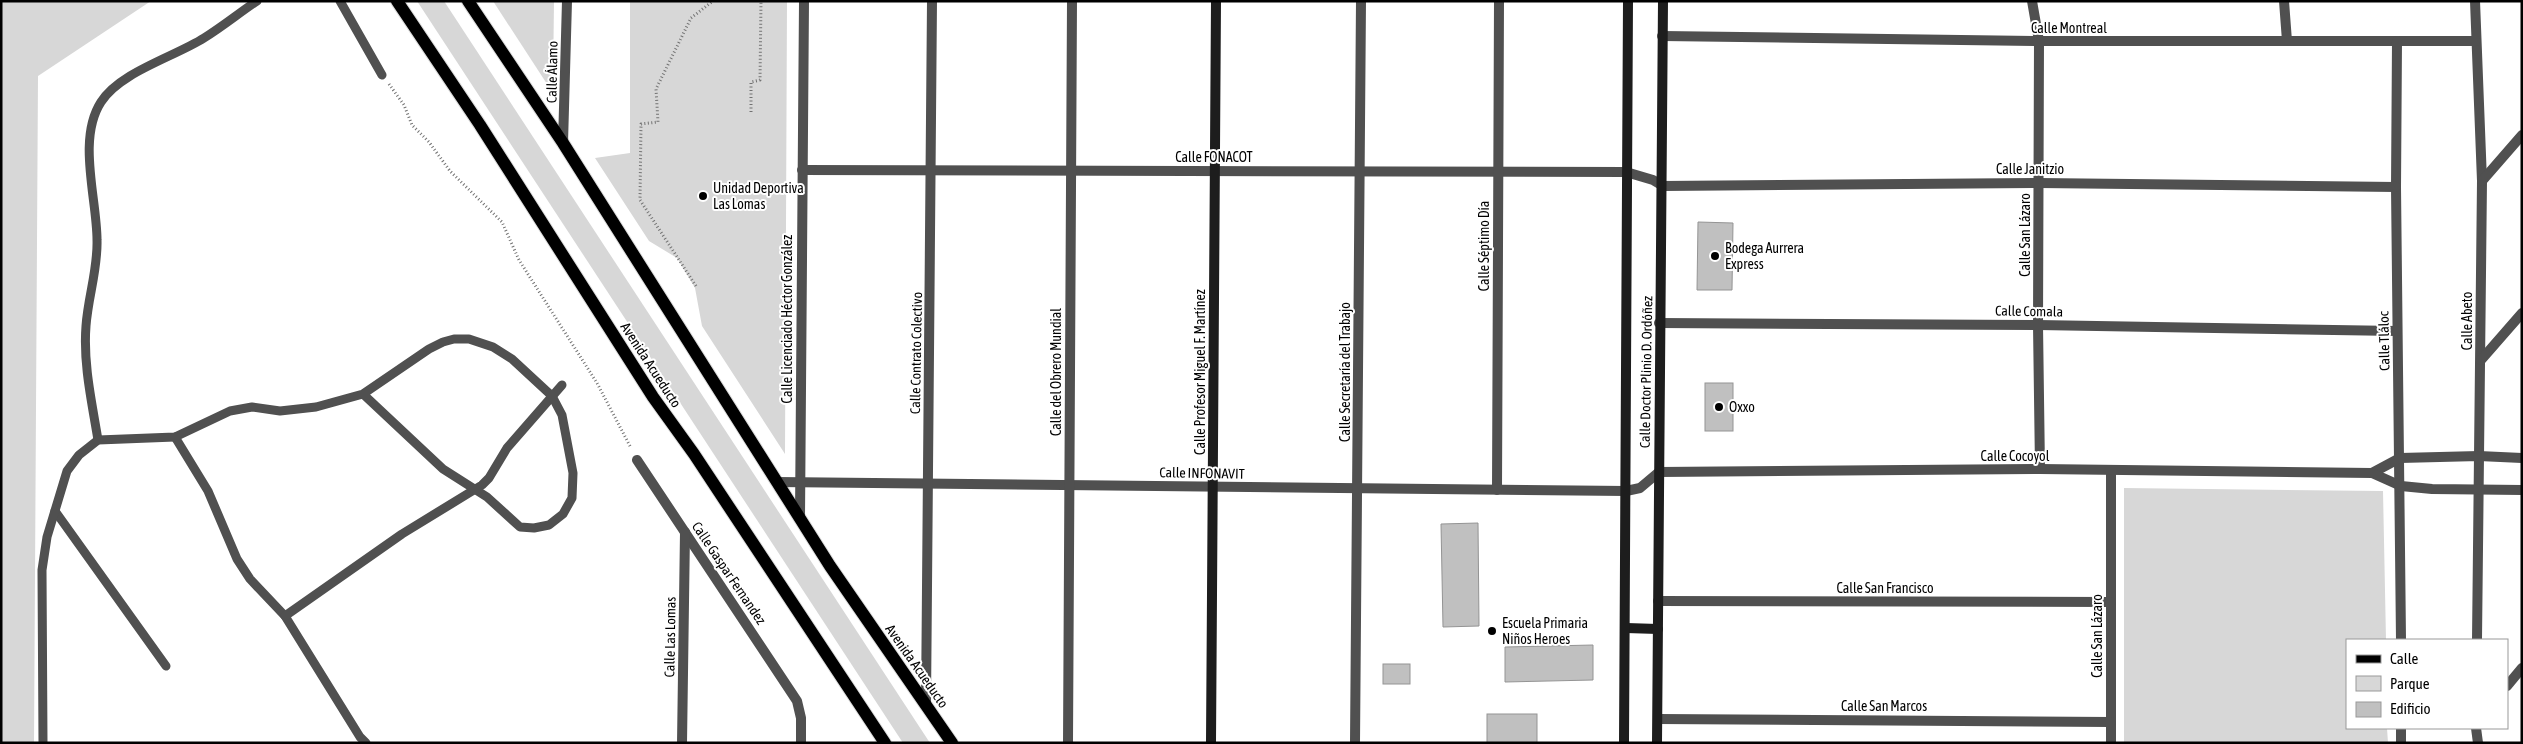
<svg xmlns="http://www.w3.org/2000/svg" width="2523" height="744" font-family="'Asap Condensed',sans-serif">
<rect width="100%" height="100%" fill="#fff"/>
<g fill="#d7d7d7">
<path d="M 1,1 L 151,1 L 38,76 L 34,743 L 1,743 Z"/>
<path d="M 417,1 L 444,1 L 930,743 L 903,743 Z"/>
<path d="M 493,1 L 554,1 L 553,81 L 547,84 Z"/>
<path d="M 630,1 L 787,1 L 785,454 L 702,326 L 695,288 L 677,258 L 649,241 L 595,158 L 630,153 Z"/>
<path d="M 2124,488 L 2383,491 L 2386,640 L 2347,640 L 2347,728 L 2387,728 L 2388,743 L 2124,743 Z"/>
</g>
<g fill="#c0c0c0" stroke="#949494">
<path d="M 1698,222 L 1733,223 L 1732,290 L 1697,290 Z"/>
<rect x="1705" y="383" width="28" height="48"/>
<path d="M 1478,523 L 1479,626 L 1443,627 L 1441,524 Z"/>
<path d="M 1593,645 L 1593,680 L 1505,682 L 1505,647 Z"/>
<rect x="1383" y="664" width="27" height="20"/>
<rect x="1487" y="714" width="50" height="29"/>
</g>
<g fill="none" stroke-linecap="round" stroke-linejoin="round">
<g stroke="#dbdbdb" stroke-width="14">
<g id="primary">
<path d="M 397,1 L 480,125 L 653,397 L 694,454 L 885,743"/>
<path d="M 468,1 L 563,143 L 830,566 L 952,743"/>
</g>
</g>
<g stroke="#727272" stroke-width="3" stroke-dasharray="1 2.5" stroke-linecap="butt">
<path d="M 389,84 L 404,105 L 412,125 L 429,142 L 450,171 L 502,222 L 519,260 L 597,383 L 631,448"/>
<path d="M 751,112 L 751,82 L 760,80 L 761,1"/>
<path d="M 696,286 L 640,200 L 641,124 L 658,122 L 656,89 L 691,18 L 713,1"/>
</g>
<g stroke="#505050" stroke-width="9">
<path d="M 340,1 L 382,75"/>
<path d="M 175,437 L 208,491 L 237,559 L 250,579 L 285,616 L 360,737 L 366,743"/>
<path d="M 98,440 C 92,403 83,364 86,326 C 88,297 98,269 97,240 C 97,199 77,139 101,102 C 120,72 174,57 204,38 C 222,27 239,13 257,1"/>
<path d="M 55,511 L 166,666"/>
<path d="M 285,616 L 402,534 L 482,485 L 489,478 L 507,448 L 562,385"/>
<path d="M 43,743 L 42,570 L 47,537 L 67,471 L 79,455 L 98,440 L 175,437 L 230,411 L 252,407 L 280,411 L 316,407 L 363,394 L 429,349 L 443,342 L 454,339 L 469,339 L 493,347 L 512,359 L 552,396 L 562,415 L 573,473 L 572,498 L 563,514 L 549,525 L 534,528 L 520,527 L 487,497 L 443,469 L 363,394"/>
</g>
<g stroke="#505050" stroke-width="10">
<path d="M 2032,1 L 2039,41 L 2038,325 L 2040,469"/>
<path d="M 2284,1 L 2287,41"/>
<path d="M 2475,1 L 2482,181 L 2477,640"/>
<path d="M 1662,36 L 2039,41 L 2476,41"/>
<path d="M 2397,41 L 2396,187 L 2401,640"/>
<path d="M 563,143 L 567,1"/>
<path d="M 802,170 L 1626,172 L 1653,180 L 1663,186 L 2039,183 L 2396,187"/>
<path d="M 2482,181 L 2522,135"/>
<path d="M 1659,323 L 2038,325 L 2397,331"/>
<path d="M 2481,360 L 2522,313"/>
<path d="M 637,460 L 797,701 L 801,718 L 801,743"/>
<path d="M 2111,470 L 2111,743"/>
<path d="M 2372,473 L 2400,458 L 2479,456 L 2522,458"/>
<path d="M 777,482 L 1626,491 L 1640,488 L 1659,472 L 2040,469 L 2372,473 L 2401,486 L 2432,489 L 2522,490"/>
<path d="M 1497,490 L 1499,1"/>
<path d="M 800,517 L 804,1"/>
<path d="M 1658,601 L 2111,602"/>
<path d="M 2507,686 L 2522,668"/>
<path d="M 926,704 L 932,1"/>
<path d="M 1658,719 L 2111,722"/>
<path d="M 2401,728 L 2401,743"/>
<path d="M 2476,728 L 2478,743"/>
<path d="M 682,743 L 685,532"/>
<path d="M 1068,743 L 1072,1"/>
<path d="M 1355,743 L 1361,1"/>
</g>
<g stroke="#1d1d1d" stroke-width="10">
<path d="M 1626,628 L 1658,629"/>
<path d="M 1211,743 L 1216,1"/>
<path d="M 1624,743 L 1628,1"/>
<path d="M 1657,743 L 1663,1"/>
</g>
<use href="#primary" stroke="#000" stroke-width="12"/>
</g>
<g fill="#000" stroke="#fff" stroke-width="2">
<circle cx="703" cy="196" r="5"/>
<circle cx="1715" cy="256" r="5"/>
<circle cx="1719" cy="407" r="5"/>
<circle cx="1492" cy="631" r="5"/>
</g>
<g text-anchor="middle" stroke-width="4" stroke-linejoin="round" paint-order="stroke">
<g font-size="14" fill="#000" stroke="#fff">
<text x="2069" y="33">Calle Montreal</text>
<text transform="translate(552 72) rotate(-89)" y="5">Calle Álamo</text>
<text x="1214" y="162">Calle FONACOT</text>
<text x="2030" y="174">Calle Janitzio</text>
<text transform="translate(2025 235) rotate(-90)" y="5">Calle San Lázaro</text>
<text transform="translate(1484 246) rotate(-90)" y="5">Calle Séptimo Día</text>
<text transform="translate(2029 311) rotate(1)" y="5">Calle Comala</text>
<text transform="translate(787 319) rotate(-90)" y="5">Calle Licenciado Héctor González</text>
<text transform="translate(2467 321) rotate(-90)" y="5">Calle Abeto</text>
<text transform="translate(2384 341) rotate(-91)" y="5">Calle Tláloc</text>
<text transform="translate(916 353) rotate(-89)" y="5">Calle Contrato Colectivo</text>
<text transform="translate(651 365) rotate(57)" y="5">Avenida Acueducto</text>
<text transform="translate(1056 372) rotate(-90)" y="5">Calle del Obrero Mundial</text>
<text transform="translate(1200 372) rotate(-90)" y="5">Calle Profesor Miguel F. Martínez</text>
<text transform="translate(1345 372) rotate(-90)" y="5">Calle Secretaría del Trabajo</text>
<text transform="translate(1646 372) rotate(-89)" y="5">Calle Doctor Plinio D. Ordóñez</text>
<text x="2015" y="461">Calle Cocoyol</text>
<text transform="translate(1202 473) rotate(1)" y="5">Calle INFONAVIT</text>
<text transform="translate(729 573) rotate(56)" y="5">Calle Gaspar Fernandez</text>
<text x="1885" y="593">Calle San Francisco</text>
<text transform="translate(2097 636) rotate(-90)" y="5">Calle San Lázaro</text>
<text transform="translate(670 637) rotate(-89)" y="5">Calle Las Lomas</text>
<text transform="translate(917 666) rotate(55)" y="5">Avenida Acueducto</text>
<text x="1884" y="711">Calle San Marcos</text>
</g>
<g font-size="14" fill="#000" stroke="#fff" text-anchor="start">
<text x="713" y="193">Unidad Deportiva<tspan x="713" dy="16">Las Lomas</tspan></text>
<text x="1725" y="253">Bodega Aurrera<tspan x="1725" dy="16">Express</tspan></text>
<text x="1729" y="412">Oxxo</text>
<text x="1502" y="628">Escuela Primaria<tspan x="1502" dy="16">Niños Heroes</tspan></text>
</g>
</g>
<rect width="2523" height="744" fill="none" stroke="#000000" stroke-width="5"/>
<rect x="2346" y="639" width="162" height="90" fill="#ffffff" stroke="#999999"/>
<rect x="2356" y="655" width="25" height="8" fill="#000000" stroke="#999999"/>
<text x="2390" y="664" font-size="15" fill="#000000">Calle</text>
<rect x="2356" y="676" width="25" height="15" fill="#d7d7d7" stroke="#999999"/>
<text x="2390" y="689" font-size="15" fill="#000000">Parque</text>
<rect x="2356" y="702" width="25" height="15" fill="#c0c0c0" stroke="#999999"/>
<text x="2390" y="714" font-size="15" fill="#000000">Edificio</text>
</svg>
